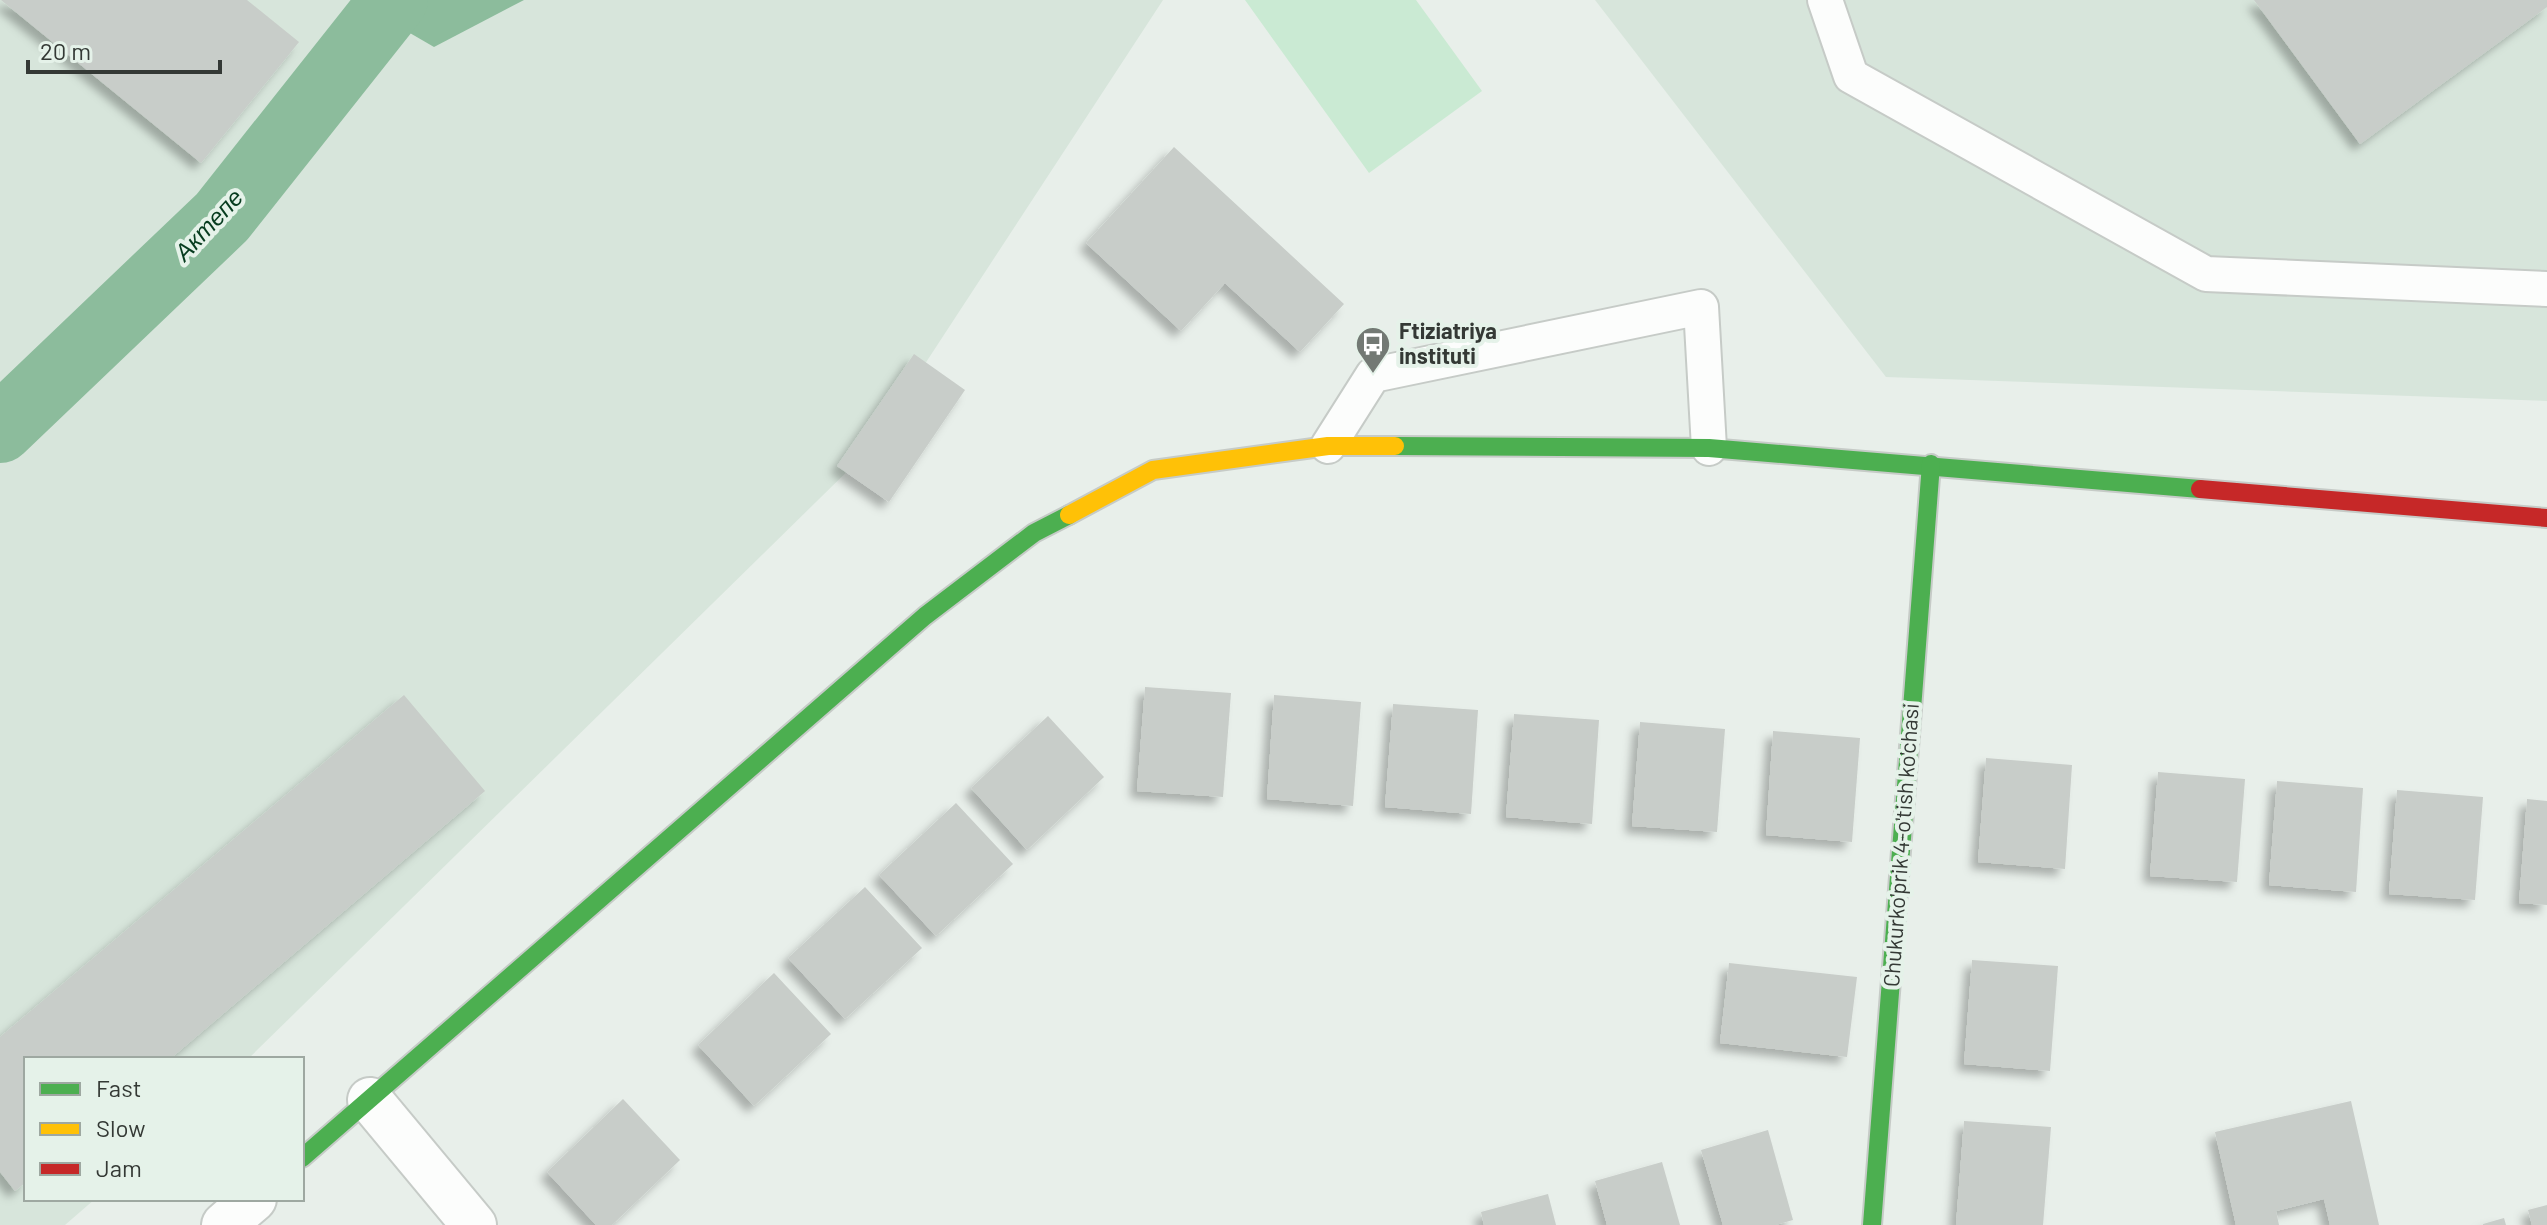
<svg xmlns="http://www.w3.org/2000/svg" width="2547" height="1225" font-family="Barlow,sans-serif">
<defs>
<filter id="shadow"><feDropShadow dx="-7" dy="7" stdDeviation="4" flood-color="#0004"/></filter>
</defs>
<rect width="100%" height="100%" fill="#e8efea"/>
<g fill="#d7e5db">
<path d="M 0,0 L 1163,0 L 868,451 L 248,1059 L 26,1059 L 26,1199 L 95,1199 L 65,1225 L 0,1225 Z"/>
<path d="M 1595,0 L 2547,0 L 2547,401 L 1886,377 Z"/>
</g>
<path fill="#caead3" d="M 1245,0 L 1416,0 L 1482,91 L 1369,173 Z"/>
<path fill="#8cbc9c" d="M 353,0 L 524,0 L 434,47 Z"/>
<g fill="none" stroke-linecap="round" stroke-linejoin="round">
<path stroke="#8cbc9c" stroke-width="68" d="M 0,429 L 222,217 L 394,0"/>
</g>
<g fill="#c8cdc9" filter="url(#shadow)">
<path d="M 1,0 L 247,0 L 299,42 L 201,163 Z"/>
<path d="M 2254,0 L 2547,0 L 2547,7 L 2360,144 Z"/>
<path d="M 1174,147 L 1344,304 L 1300,352 L 1225,283 L 1181,331 L 1086,243 Z"/>
<path d="M 914,354 L 965,390 L 889,502 L 837,466 Z"/>
<path d="M 1145,687 L 1231,693 L 1223,797 L 1137,791 Z"/>
<path d="M 404,695 L 485,791 L 170,1059 L 26,1059 L 26,1182 L 15,1191 L 0,1172 L 0,1037 Z"/>
<path d="M 1274,695 L 1361,702 L 1353,806 L 1267,799 Z"/>
<path d="M 1393,704 L 1478,710 L 1471,814 L 1385,807 Z"/>
<path d="M 1514,714 L 1599,720 L 1592,824 L 1506,817 Z"/>
<path d="M 1048,716 L 1104,777 L 1027,850 L 971,788 Z"/>
<path d="M 1640,722 L 1725,729 L 1717,832 L 1632,826 Z"/>
<path d="M 1773,731 L 1860,738 L 1852,842 L 1766,835 Z"/>
<path d="M 1986,758 L 2072,765 L 2065,869 L 1978,862 Z"/>
<path d="M 2158,772 L 2245,779 L 2237,882 L 2150,876 Z"/>
<path d="M 2277,781 L 2363,788 L 2356,892 L 2269,885 Z"/>
<path d="M 2397,790 L 2483,797 L 2475,900 L 2389,894 Z"/>
<path d="M 2527,799 L 2547,801 L 2547,905 L 2519,903 Z"/>
<path d="M 956,803 L 1013,864 L 936,936 L 879,875 Z"/>
<path d="M 865,887 L 922,948 L 845,1019 L 788,958 Z"/>
<path d="M 1972,960 L 2058,966 L 2050,1071 L 1964,1064 Z"/>
<path d="M 1729,963 L 1857,977 L 1847,1057 L 1720,1043 Z"/>
<path d="M 774,973 L 831,1034 L 754,1106 L 698,1045 Z"/>
<path d="M 623,1099 L 680,1160 L 612,1225 L 596,1225 L 547,1172 Z"/>
<path d="M 2351,1101 L 2379,1225 L 2330,1225 L 2324,1199 L 2276,1211 L 2279,1225 L 2236,1225 L 2215,1132 Z"/>
<path d="M 1964,1121 L 2051,1127 L 2043,1225 L 1956,1225 Z"/>
<path d="M 1768,1130 L 1793,1220 L 1775,1225 L 1723,1225 L 1701,1150 Z"/>
<path d="M 1662,1162 L 1680,1225 L 1607,1225 L 1595,1181 Z"/>
<path d="M 1548,1194 L 1556,1225 L 1484,1225 L 1481,1212 Z"/>
<path d="M 2547,1205 L 2547,1225 L 2532,1225 L 2528,1210 Z"/>
<path d="M 2504,1218 L 2506,1225 L 2483,1225 L 2483,1224 Z"/>
</g>
<g fill="none" stroke-linecap="round" stroke-linejoin="round">
<g stroke="#c6cbc7" stroke-width="38">
<g id="lane">
<path d="M 1825,0 L 1851,76 L 2206,274 L 2547,289"/>
<path d="M 1328,446 L 1373,375 L 1701,307 L 1709,448"/>
</g>
</g>
<g stroke="#c6cbc7" stroke-width="48">
<g id="street">
<path d="M 370,1100 L 474,1225"/>
<path d="M 224,1225 L 254,1199"/>
</g>
</g>
<g stroke="#c6cbc7" stroke-width="22">
<g id="fast">
<path d="M 1395,446 L 1709,448 L 2200,489"/>
<path d="M 302,1158 L 925,616 L 1034,533 L 1069,515"/>
<path d="M 1872,1225 L 1931,464"/>
</g>
</g>
<g stroke="#c6cbc7" stroke-width="22">
<path id="slow" d="M 1069,515 L 1153,470 L 1328,446 L 1395,446"/>
</g>
<g stroke="#c6cbc7" stroke-width="22">
<path id="jam" d="M 2200,489 L 2547,518"/>
</g>
<use href="#lane" stroke="#fcfdfc" stroke-width="34"/>
<use href="#street" stroke="#fcfdfc" stroke-width="44"/>
<use href="#fast" stroke="#4caf50" stroke-width="18"/>
<use href="#slow" stroke="#ffc107" stroke-width="18"/>
<use href="#jam" stroke="#c62828" stroke-width="18"/>
</g>
<defs>
<g id="bus-pin" transform="scale(1.8)"><path d="M0 17L-7.5 6A9.5 9.5 0 1 1 7.5 6Z" fill="#737974" stroke="#e5f2e9"/><path d="M-5-6H5V4H4V6H2V4H-2V6H-4V4H-5ZM-3.5-4V0h7V-4ZM-3.5 1.2v1.5H-2V1.2ZM2 1.2v1.5H3.5V1.2Z" fill="#fff"/></g>
</defs>
<g fill-rule="evenodd">
<use href="#bus-pin" x="1373" y="344"/>
</g>
<g text-anchor="middle" stroke-width="8" stroke-linejoin="round" paint-order="stroke">
<g font-size="22" font-weight="bold" fill="#343935" stroke="#e5f2e9" text-anchor="start">
<text x="1399" y="339">Ftiziatriya<tspan x="1399" dy="25">instituti</tspan></text>
</g>
<g font-size="22" fill="#343935" stroke="#e5f2e9">
<text transform="translate(1901 845) rotate(-86)" y="8">Chukurko'prik 4-o'tish ko'chasi</text>
</g>
<g font-size="24" font-style="italic" fill="#073c1f" stroke="#e5f2e9">
<text transform="translate(209 225) rotate(-47)" y="8">Актепе</text>
</g>
</g>
<rect x="24" y="1057" width="280" height="144" fill="#e5f2e9" stroke="#9ea8a1" stroke-width="2"/>
<rect x="40" y="1083" width="40" height="12" fill="#4caf50" stroke="#9ea8a1" stroke-width="2"/>
<text x="96" y="1097" font-size="24" fill="#343935">Fast</text>
<rect x="40" y="1123" width="40" height="12" fill="#ffc107" stroke="#9ea8a1" stroke-width="2"/>
<text x="96" y="1137" font-size="24" fill="#343935">Slow</text>
<rect x="40" y="1163" width="40" height="12" fill="#c62828" stroke="#9ea8a1" stroke-width="2"/>
<text x="96" y="1177" font-size="24" fill="#343935">Jam</text>
<path d="M28 60v12h192v-12" fill="none" stroke="#343935" stroke-width="4"/>
<text x="40" y="60" font-size="24" fill="#343935" stroke="#e5f2e9" stroke-width="6" paint-order="stroke">20 m</text>
</svg>
